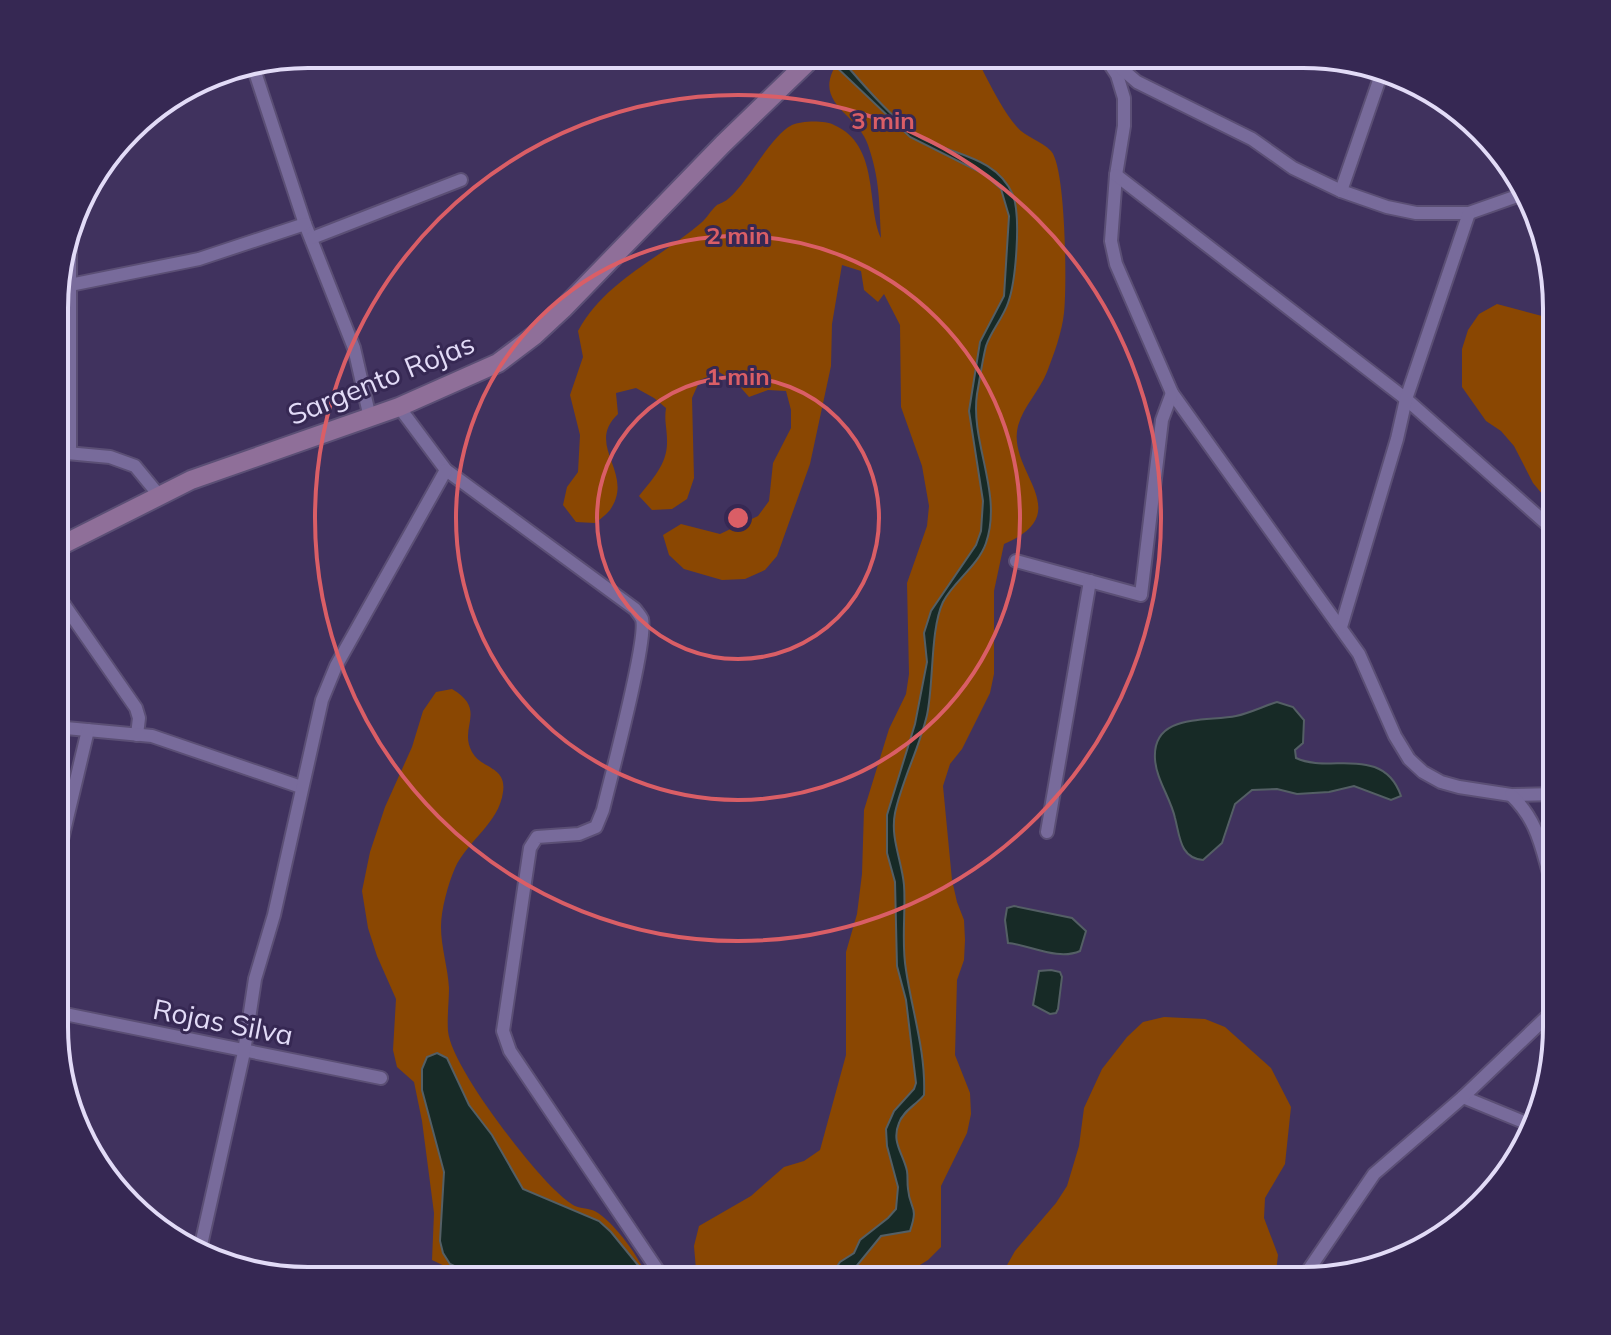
<svg xmlns="http://www.w3.org/2000/svg" width="1611" height="1335" font-family="Mulish,sans-serif">
<rect width="100%" height="100%" fill="#40325e"/>
<g fill="#8a4702">
<path d="M 844,54 L 972,54 C 979,60 981,67 985,75 C 994,92 1004,112 1017,127 C 1025,137 1042,141 1051,151 C 1066,167 1067,288 1064,313 C 1062,332 1054,354 1047,372 C 1040,390 1023,407 1018,426 C 1006,472 1079,512 1004,544 L 994,591 L 994,674 L 990,693 L 962,749 L 950,764 L 943,786 L 952,880 L 957,902 L 964,920 L 965,940 L 964,960 L 957,980 L 955,1055 L 970,1093 L 971,1114 L 967,1133 L 941,1186 L 941,1247 L 928,1260 L 894,1281 L 697,1281 L 694,1246 L 699,1226 L 751,1196 L 784,1167 L 804,1161 L 820,1150 L 846,1055 L 846,952 L 857,914 L 862,874 L 864,810 L 889,729 L 906,694 L 909,674 L 907,583 L 927,526 L 929,506 L 922,466 L 901,407 L 900,325 L 884,294 L 878,302 L 864,290 L 861,271 L 842,265 L 832,324 L 831,366 L 810,464 L 777,556 L 765,570 L 745,579 L 722,580 L 684,569 L 669,555 L 663,535 L 681,524 L 720,534 L 758,516 L 769,501 L 773,463 L 791,428 L 791,410 L 786,391 L 768,390 L 749,397 L 736,382 L 719,372 L 700,380 L 692,398 L 694,478 L 687,499 L 672,509 L 652,510 L 639,496 C 652,479 668,464 667,440 C 667,428 664,421 666,408 L 654,398 L 636,388 L 616,393 L 618,414 C 584,446 636,473 610,510 C 606,515 599,520 595,523 L 576,522 L 563,505 L 567,487 L 578,472 L 580,435 L 570,395 L 583,357 L 578,331 C 605,281 659,259 701,223 C 707,218 711,210 717,205 C 719,204 726,201 728,199 C 749,182 769,137 792,125 C 801,121 824,120 834,125 C 880,145 866,205 881,238 C 879,202 880,180 868,145 C 857,111 804,102 844,54 Z"/>
<path d="M 1497,304 L 1557,320 L 1557,512 L 1533,483 L 1514,446 L 1501,431 L 1486,421 L 1462,387 L 1462,349 L 1468,330 L 1479,314 Z"/>
<path d="M 452,689 C 488,710 458,727 472,752 C 481,769 507,766 503,792 C 499,823 468,840 455,868 C 448,884 441,910 441,927 C 441,947 448,968 449,988 C 449,1002 447,1016 448,1031 C 451,1066 528,1165 556,1191 C 561,1196 569,1203 575,1206 C 582,1209 592,1208 598,1213 C 615,1224 643,1261 648,1281 L 476,1281 L 432,1260 L 434,1213 L 422,1121 L 414,1082 L 397,1067 L 393,1050 L 396,999 L 377,956 L 368,928 L 362,891 L 370,852 L 385,807 L 412,747 L 423,711 L 436,692 Z"/>
<path d="M 1164,1017 L 1205,1019 L 1225,1027 L 1271,1068 L 1291,1107 L 1285,1164 L 1265,1198 L 1264,1218 L 1278,1255 L 1275,1281 L 998,1281 L 1015,1251 L 1056,1203 L 1067,1186 L 1079,1146 L 1084,1108 L 1102,1069 L 1127,1037 L 1143,1022 Z"/>
</g>
<g fill="#172a26" stroke="#545f65" stroke-width="2">
<path d="M 837,54 C 857,78 897,125 923,139 C 954,155 997,157 1013,195 C 1021,217 1016,281 1008,303 C 1003,318 991,331 986,346 C 982,362 980,378 977,394 C 970,443 1003,493 986,543 C 978,566 954,581 943,602 C 930,630 934,682 927,715 C 919,749 902,780 895,813 C 890,838 902,861 904,885 C 906,913 901,942 906,970 C 912,1011 926,1052 924,1095 C 916,1105 903,1111 899,1123 C 891,1142 903,1153 907,1171 C 908,1177 907,1183 908,1189 C 910,1211 919,1205 910,1231 L 881,1236 L 854,1269 L 848,1281 L 827,1281 L 840,1262 L 854,1253 L 860,1240 L 888,1218 L 896,1209 L 898,1187 L 887,1146 L 886,1129 L 894,1111 L 914,1089 L 916,1083 L 906,1000 L 897,966 L 895,882 L 887,853 L 887,815 L 915,724 L 927,662 L 924,633 L 931,611 L 976,545 L 981,531 L 983,501 L 969,411 L 980,342 L 1004,296 L 1009,216 L 1001,189 L 984,174 L 910,137 L 831,62 Z"/>
<path d="M 1277,702 L 1293,707 L 1304,720 L 1303,743 L 1295,750 L 1296,758 C 1329,774 1383,744 1401,796 L 1391,800 L 1354,786 L 1329,792 L 1297,794 L 1277,789 L 1252,790 L 1235,804 L 1222,843 L 1203,860 C 1180,858 1180,837 1175,818 C 1171,799 1156,779 1155,759 C 1152,713 1206,722 1236,716 C 1250,713 1264,706 1277,702 Z"/>
<path d="M 1014,906 L 1072,918 L 1086,931 L 1080,951 C 1058,961 1030,945 1008,943 L 1005,920 L 1007,908 Z"/>
<path d="M 1051,970 L 1060,972 L 1062,977 L 1058,1009 L 1056,1013 L 1050,1014 L 1033,1005 L 1039,971 Z"/>
<path d="M 437,1053 L 447,1058 L 469,1105 L 492,1135 L 523,1189 L 599,1221 L 611,1232 L 642,1270 L 653,1273 L 655,1277 L 649,1281 L 486,1281 L 450,1264 L 443,1253 L 440,1241 L 444,1172 L 422,1090 L 422,1069 L 427,1057 Z"/>
</g>
<g fill="none" stroke-linecap="round" stroke-linejoin="round">
<g stroke="#5b4f75" stroke-width="16">
<g id="street">
<path d="M 1103,54 L 1117,75 L 1124,98 L 1124,126 L 1116,175 L 1111,241 L 1116,264 L 1172,393 L 1359,654 L 1395,736 L 1409,759 L 1423,772 L 1441,782 L 1459,787 L 1511,795 L 1557,794"/>
<path d="M 252,63 L 305,224 L 354,348 L 370,418"/>
<path d="M 1115,63 L 1137,82 L 1252,139 L 1293,168 L 1341,191 L 1387,207 L 1416,213 L 1469,213 L 1526,193"/>
<path d="M 1116,175 L 1406,399 L 1557,533"/>
<path d="M 1341,191 L 1383,69"/>
<path d="M 70,235 L 70,453"/>
<path d="M 312,238 L 461,180"/>
<path d="M 70,285 L 199,259 L 305,224"/>
<path d="M 399,407 L 446,470 L 635,609 C 637,612 640,615 642,619 C 648,640 610,780 603,810 L 596,827 L 579,834 L 537,837 L 530,848 L 503,1031 L 510,1051 L 665,1281"/>
<path d="M 56,452 L 110,457 L 135,466 L 158,494"/>
<path d="M 1016,561 L 1141,595 L 1162,420 L 1172,393"/>
<path d="M 56,593 L 136,708 L 139,718 L 137,735"/>
<path d="M 1341,627 L 1397,439 L 1406,399 L 1469,213"/>
<path d="M 1554,709 L 1557,707"/>
<path d="M 55,727 L 152,736 L 301,787"/>
<path d="M 1511,795 C 1539,822 1541,848 1552,883 L 1557,889"/>
<path d="M 1047,832 L 1090,581"/>
<path d="M 55,869 L 88,730"/>
<path d="M 55,1012 L 381,1078"/>
<path d="M 1463,1097 L 1536,1127"/>
<path d="M 199,1254 L 244,1052 L 255,979 L 274,915 L 322,700 L 336,666 L 446,470"/>
<path d="M 204,1257 L 293,1280"/>
<path d="M 1301,1281 L 1374,1174 L 1463,1097 L 1556,1008"/>
</g>
</g>
<g stroke="#5b4f75" stroke-width="22">
<path id="secondary" d="M 56,548 L 191,480 L 399,407 L 498,363 L 535,335 L 563,309 L 723,144 L 816,54"/>
</g>
<use href="#street" stroke="#786b9b" stroke-width="12"/>
<use href="#secondary" stroke="#8f6f99" stroke-width="18"/>
</g>
<g fill="none" stroke="#da5e66" stroke-width="4">
<circle cx="738" cy="518" r="141"/>
<circle cx="738" cy="518" r="282"/>
<circle cx="738" cy="518" r="423"/>
</g>
<g text-anchor="middle" stroke-width="6" stroke-linejoin="round" paint-order="stroke">
<g font-size="28" fill="#e2dbf7" stroke="#362853">
<text transform="translate(381 379) rotate(-22)" y="10">Sargento Rojas</text>
<text transform="translate(223 1022) rotate(11)" y="10">Rojas Silva</text>
</g>
</g>
<path d="M0 0H1611V1335H0ZM308 68H1303A240 240 0 0 1 1543 308V1027A240 240 0 0 1 1303 1267H308A240 240 0 0 1 68 1027V308A240 240 0 0 1 308 68Z" fill="#362853" fill-rule="evenodd"/>
<path fill="none" stroke="#e2dbf7" stroke-width="4" d="M308 68H1303A240 240 0 0 1 1543 308V1027A240 240 0 0 1 1303 1267H308A240 240 0 0 1 68 1027V308A240 240 0 0 1 308 68Z"/>
<circle cx="738" cy="518" r="12" fill="#da5e66" stroke="#362853" stroke-width="4"/>
<g font-size="24" text-anchor="middle" font-weight="bold" fill="#da5e66" stroke="#362853" stroke-width="6" stroke-linejoin="round" paint-order="stroke">
<text x="883" y="129">3 min</text>
<text x="738" y="244">2 min</text>
<text x="738" y="385">1 min</text>
</g>
</svg>
